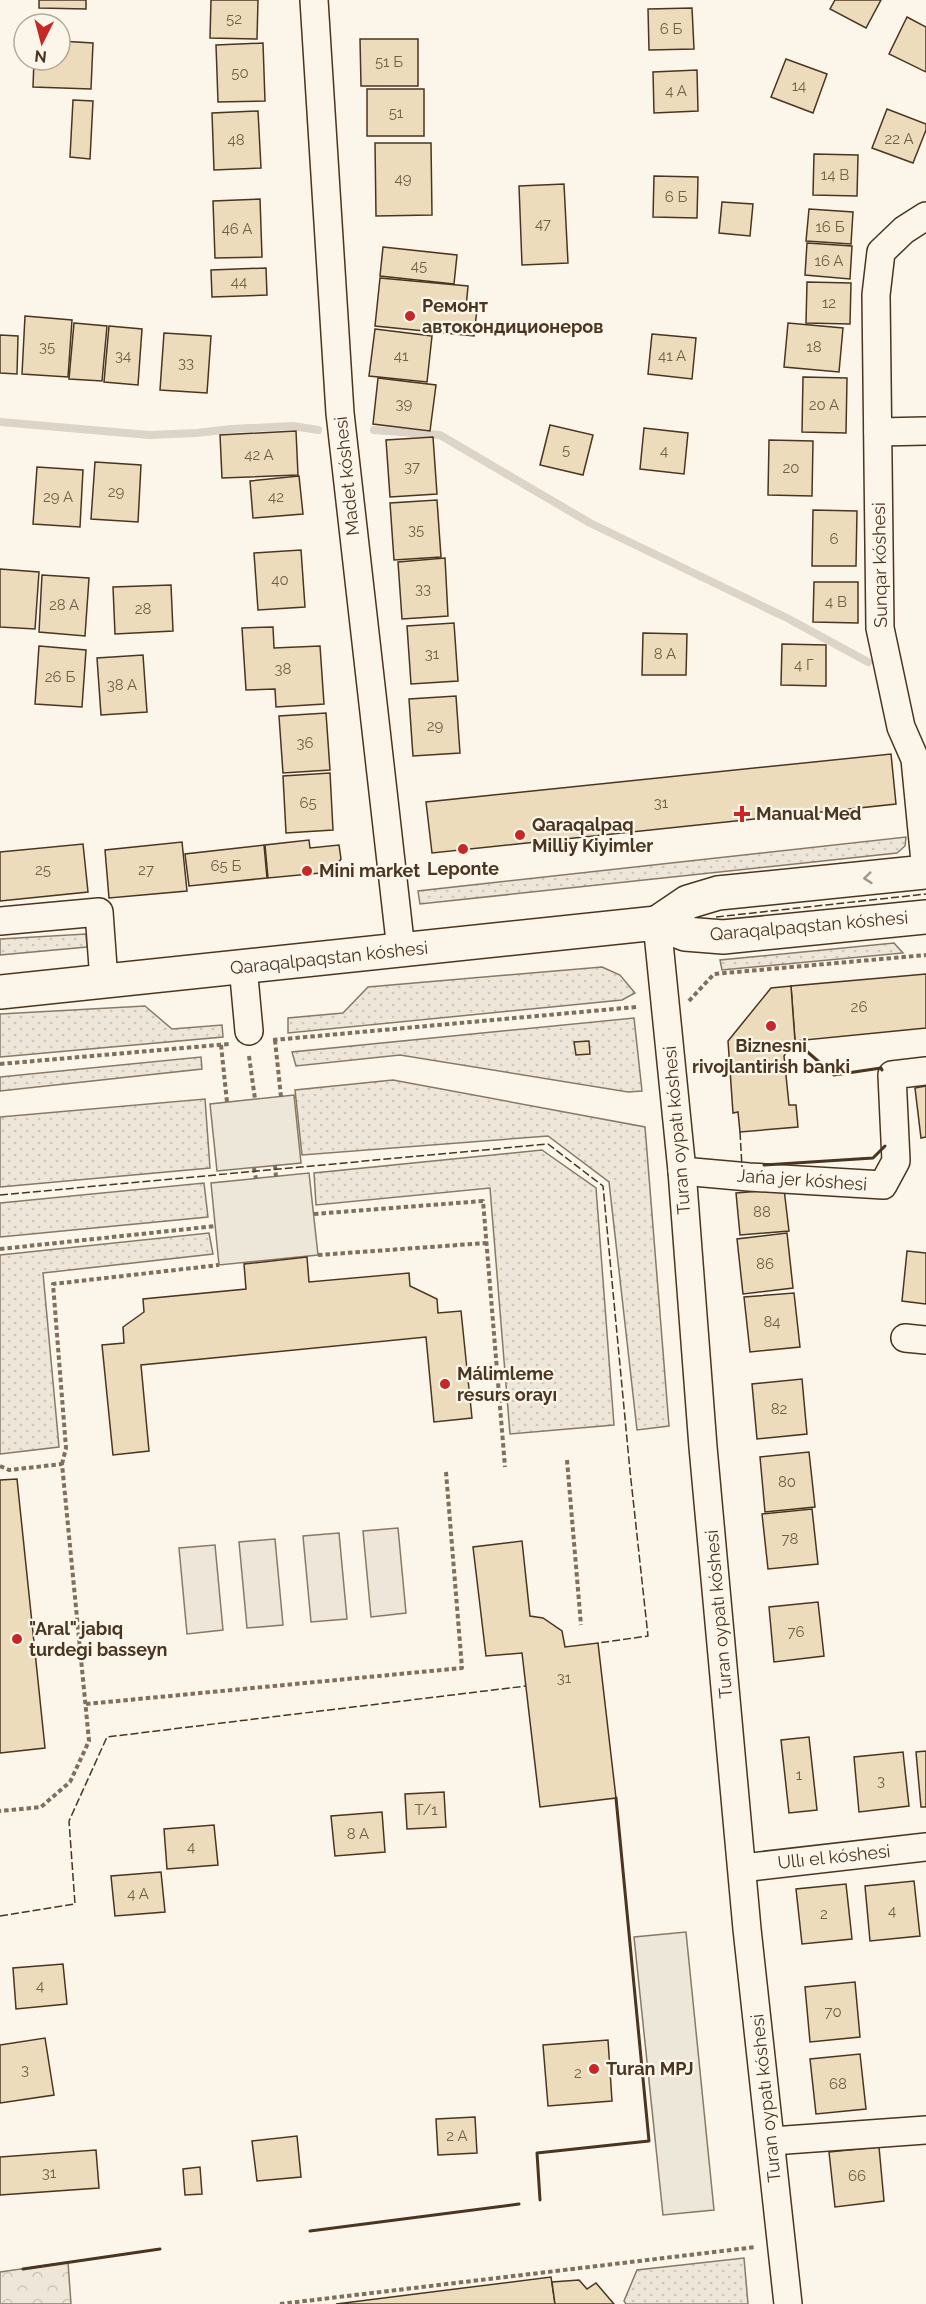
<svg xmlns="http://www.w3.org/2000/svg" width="926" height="2304" font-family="Raleway,sans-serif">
<defs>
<pattern id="grass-dots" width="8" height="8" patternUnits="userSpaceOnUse" patternTransform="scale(1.5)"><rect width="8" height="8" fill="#ede6d9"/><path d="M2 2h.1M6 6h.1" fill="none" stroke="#cdc6ba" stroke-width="1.8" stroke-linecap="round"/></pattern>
<pattern id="forest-crowns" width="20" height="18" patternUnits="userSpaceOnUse" patternTransform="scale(1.5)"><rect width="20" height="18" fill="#ede6d9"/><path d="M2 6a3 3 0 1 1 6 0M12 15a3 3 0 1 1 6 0" fill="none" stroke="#cdc6ba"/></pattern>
</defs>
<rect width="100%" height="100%" fill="#fbf6e9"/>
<g fill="url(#grass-dots)" stroke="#887966" stroke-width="1.5">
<path d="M 906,837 L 905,846 L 897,853 L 420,904 L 418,891 Z"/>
<path d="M 86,934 L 87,947 L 0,955 L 0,939 Z"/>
<path d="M 894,943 L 903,953 L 722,970 L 720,960 Z"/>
<path d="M 602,967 L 620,975 L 635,993 L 622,1000 L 288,1033 L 288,1018 L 343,1013 L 368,987 Z"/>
<path d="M 145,1006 L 172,1029 L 222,1025 L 223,1037 L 0,1057 L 0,1014 Z"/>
<path d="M 634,1018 L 642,1091 L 628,1092 L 400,1055 L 296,1066 L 292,1052 Z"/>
<path d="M 201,1057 L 202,1069 L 0,1091 L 0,1077 Z"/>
<path d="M 393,1080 L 645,1127 L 669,1426 L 637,1430 L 609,1182 L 548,1136 L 302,1155 L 295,1090 Z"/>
<path d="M 205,1099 L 210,1168 L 0,1187 L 0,1117 Z"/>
<path d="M 542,1150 L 596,1188 L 614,1425 L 510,1434 L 490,1188 L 316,1205 L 314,1173 Z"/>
<path d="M 204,1183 L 208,1217 L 0,1237 L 0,1203 Z"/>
<path d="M 209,1233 L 213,1254 L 43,1273 L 59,1447 L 0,1454 L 0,1255 Z"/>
<path d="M 744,2258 L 748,2304 L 626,2304 L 624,2301 L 637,2270 Z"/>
</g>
<path fill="url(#forest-crowns)" stroke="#887966" stroke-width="1.5" d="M 68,2262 L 71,2304 L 0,2304 L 0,2272 Z"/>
<g fill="#ede6d9" stroke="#887966" stroke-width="1.5">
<path d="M 398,1528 L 406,1613 L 371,1617 L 363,1531 Z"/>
<path d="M 339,1533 L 347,1619 L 311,1622 L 303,1536 Z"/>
<path d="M 275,1539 L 283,1625 L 247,1628 L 239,1542 Z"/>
<path d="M 215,1545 L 223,1630 L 187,1634 L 179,1548 Z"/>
</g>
<g fill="#ede7d9" stroke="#887966" stroke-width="1.5">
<path d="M 294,1095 L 301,1163 L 217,1171 L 210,1104 Z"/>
<path d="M 309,1173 L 318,1255 L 219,1265 L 211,1183 Z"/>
<path d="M 686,1932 L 714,2210 L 663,2215 L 634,1937 Z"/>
</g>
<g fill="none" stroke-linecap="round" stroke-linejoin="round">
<g stroke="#dcd4c6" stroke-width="8">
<path d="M 0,422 L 149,435 L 197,433 L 231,429 L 293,426 L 318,430"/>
<path d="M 374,430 L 440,435 L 590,523 L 787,618 L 868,662"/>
</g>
</g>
<g fill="#ecdcbc" stroke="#4a3520" stroke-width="1.5">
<path d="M 39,0 L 86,0 L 86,9 L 39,8 Z"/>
<path d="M 211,0 L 258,0 L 257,39 L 210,38 Z"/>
<path d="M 835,0 L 881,0 L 866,28 L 830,9 Z"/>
<path d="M 692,8 L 694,49 L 649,50 L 648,9 Z"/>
<path d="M 907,17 L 926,27 L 926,72 L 889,54 Z"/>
<path d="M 360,39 L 418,39 L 418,86 L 361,86 Z"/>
<path d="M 60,41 L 93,43 L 91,89 L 33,87 L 34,60 L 60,60 Z"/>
<path d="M 263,43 L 265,101 L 218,102 L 216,45 Z"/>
<path d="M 786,59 L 827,74 L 813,113 L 771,97 Z"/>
<path d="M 697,70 L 698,111 L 654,113 L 653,72 Z"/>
<rect x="367" y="89" width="57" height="47"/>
<path d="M 73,100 L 93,101 L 90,159 L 70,157 Z"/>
<path d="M 887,109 L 926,124 L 926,130 L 913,163 L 872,148 Z"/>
<path d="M 258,111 L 261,168 L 214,170 L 212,113 Z"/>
<path d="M 375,143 L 431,143 L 432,215 L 376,216 Z"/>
<path d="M 814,154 L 858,155 L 857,196 L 813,195 Z"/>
<path d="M 654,176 L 698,177 L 697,218 L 653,217 Z"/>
<path d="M 564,184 L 568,263 L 522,265 L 519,186 Z"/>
<path d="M 260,199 L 262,257 L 215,258 L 213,201 Z"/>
<path d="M 722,202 L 753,204 L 750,236 L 719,233 Z"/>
<path d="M 809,209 L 853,212 L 851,244 L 806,241 Z"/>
<path d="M 807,243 L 852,246 L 850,279 L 805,275 Z"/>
<path d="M 383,247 L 457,255 L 454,284 L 380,276 Z"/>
<path d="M 266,268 L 267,295 L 212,297 L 211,270 Z"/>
<path d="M 380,278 L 468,286 L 466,308 L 477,309 L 474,336 L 375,326 Z"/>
<path d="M 807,282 L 851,283 L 850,324 L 806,323 Z"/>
<path d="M 25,316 L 72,320 L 68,377 L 22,374 Z"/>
<path d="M 74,323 L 107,326 L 102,381 L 69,379 Z"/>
<path d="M 788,323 L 843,328 L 839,372 L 784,367 Z"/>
<path d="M 109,326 L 142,329 L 138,385 L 104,382 Z"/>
<path d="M 375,329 L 432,336 L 427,382 L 369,376 Z"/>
<path d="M 164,333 L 211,336 L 207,393 L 160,390 Z"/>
<path d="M 652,334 L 696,338 L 692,379 L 648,374 Z"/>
<path d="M 0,335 L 18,336 L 17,374 L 0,373 Z"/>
<path d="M 803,377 L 847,378 L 846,433 L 802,432 Z"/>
<path d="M 378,378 L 436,385 L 430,431 L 373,424 Z"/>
<path d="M 550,425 L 593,435 L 583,475 L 540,465 Z"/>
<path d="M 644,428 L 688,433 L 684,474 L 640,469 Z"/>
<path d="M 296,431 L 298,475 L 222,478 L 220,435 Z"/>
<path d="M 433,437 L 437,494 L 390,497 L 386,440 Z"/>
<path d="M 769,440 L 813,441 L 812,496 L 768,495 Z"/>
<path d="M 95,462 L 141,465 L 138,522 L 91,519 Z"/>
<path d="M 37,467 L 83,470 L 80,527 L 33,524 Z"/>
<path d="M 299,476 L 303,514 L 253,518 L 250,481 Z"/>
<path d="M 437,500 L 441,557 L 394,560 L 390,503 Z"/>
<path d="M 813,510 L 857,511 L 856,566 L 812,566 Z"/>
<path d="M 301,550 L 305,607 L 258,610 L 254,553 Z"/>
<path d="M 445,558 L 448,616 L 402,619 L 398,562 Z"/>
<path d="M 0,569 L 39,572 L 35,629 L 0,627 Z"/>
<path d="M 42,575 L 89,578 L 85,636 L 39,632 Z"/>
<path d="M 814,582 L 858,582 L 858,623 L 813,622 Z"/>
<path d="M 171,585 L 173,631 L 115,634 L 113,587 Z"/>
<path d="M 454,623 L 458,681 L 411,684 L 407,626 Z"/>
<path d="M 273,627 L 274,648 L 320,646 L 324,704 L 276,707 L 275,689 L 246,690 L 242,628 Z"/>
<path d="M 643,633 L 687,634 L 686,675 L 642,675 Z"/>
<path d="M 782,644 L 826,645 L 826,686 L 781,685 Z"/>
<path d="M 39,646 L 86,650 L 82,707 L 35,704 Z"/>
<path d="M 143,655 L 147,712 L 101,715 L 97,658 Z"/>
<path d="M 456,696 L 460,753 L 413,756 L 409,699 Z"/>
<path d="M 326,713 L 330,770 L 283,773 L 279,716 Z"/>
<path d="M 891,754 L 896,804 L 432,853 L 426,802 Z"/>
<path d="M 330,773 L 333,830 L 286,833 L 283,776 Z"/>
<path d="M 309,840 L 310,848 L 339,845 L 341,859 L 331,872 L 268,878 L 265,845 Z"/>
<path d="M 182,842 L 187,891 L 109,898 L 105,850 Z"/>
<path d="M 83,844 L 88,892 L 0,901 L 0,852 Z"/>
<path d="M 264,845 L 267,878 L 189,886 L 185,854 Z"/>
<path d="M 926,974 L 926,1028 L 795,1041 L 791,986 Z"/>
<path d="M 791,986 L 795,1041 L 784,1056 L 789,1105 L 796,1105 L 798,1127 L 740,1132 L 738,1112 L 733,1113 L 728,1041 L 771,988 Z"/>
<path d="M 589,1041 L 590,1054 L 576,1055 L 574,1042 Z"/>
<path d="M 926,1086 L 926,1137 L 921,1138 L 915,1088 Z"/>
<path d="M 784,1189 L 789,1231 L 740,1235 L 736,1193 Z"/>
<path d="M 787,1233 L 793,1288 L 743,1294 L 737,1239 Z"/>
<path d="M 907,1251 L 926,1253 L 926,1304 L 902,1301 Z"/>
<path d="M 307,1257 L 309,1282 L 409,1273 L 410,1286 L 437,1299 L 438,1313 L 461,1311 L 472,1418 L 434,1422 L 426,1337 L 141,1365 L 149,1451 L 113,1455 L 102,1345 L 124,1343 L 123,1327 L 144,1312 L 143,1299 L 246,1289 L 244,1264 Z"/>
<path d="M 794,1293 L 800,1347 L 750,1352 L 744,1297 Z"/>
<path d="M 802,1379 L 807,1434 L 757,1439 L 752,1384 Z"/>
<path d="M 809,1452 L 815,1507 L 765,1512 L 760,1457 Z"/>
<path d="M 17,1479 L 45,1748 L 0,1753 L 0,1480 Z"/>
<path d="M 812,1509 L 818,1564 L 768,1569 L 762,1514 Z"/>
<path d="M 522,1541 L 530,1616 L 543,1618 L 562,1631 L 565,1647 L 598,1643 L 616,1798 L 540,1807 L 522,1653 L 486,1656 L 473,1547 Z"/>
<path d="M 818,1602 L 824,1656 L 774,1662 L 769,1607 Z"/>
<path d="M 809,1737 L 817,1810 L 789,1813 L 781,1740 Z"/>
<path d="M 926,1751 L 926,1807 L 921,1807 L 916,1752 Z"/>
<path d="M 903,1752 L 909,1806 L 859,1812 L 854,1757 Z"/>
<path d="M 444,1792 L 446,1827 L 407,1829 L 405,1794 Z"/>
<path d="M 382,1812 L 385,1852 L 335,1856 L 331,1816 Z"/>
<path d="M 214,1825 L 218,1865 L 167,1869 L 164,1829 Z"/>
<path d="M 161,1872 L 165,1912 L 115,1916 L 111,1876 Z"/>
<path d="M 914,1881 L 920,1936 L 870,1941 L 865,1886 Z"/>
<path d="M 846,1884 L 852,1939 L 802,1944 L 796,1889 Z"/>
<path d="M 63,1964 L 67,2004 L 16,2009 L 13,1968 Z"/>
<path d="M 855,1982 L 860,2037 L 810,2042 L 805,1987 Z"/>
<path d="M 45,2038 L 54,2095 L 0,2103 L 0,2045 Z"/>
<path d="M 608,2040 L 612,2101 L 548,2106 L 543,2045 Z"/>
<path d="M 860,2054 L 866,2109 L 816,2114 L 810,2059 Z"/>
<path d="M 475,2117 L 477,2153 L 438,2155 L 436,2119 Z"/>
<path d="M 297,2136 L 301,2177 L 257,2181 L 252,2141 Z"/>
<path d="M 879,2147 L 884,2201 L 835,2207 L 829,2152 Z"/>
<path d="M 96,2150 L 99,2188 L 0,2195 L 0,2157 Z"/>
<path d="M 200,2167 L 202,2194 L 185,2195 L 183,2169 Z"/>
<path d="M 551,2277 L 555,2304 L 336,2304 Z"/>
<path d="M 579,2280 L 587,2289 L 596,2283 L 614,2304 L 555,2304 L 552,2282 Z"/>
</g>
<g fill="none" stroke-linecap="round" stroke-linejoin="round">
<g stroke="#4a3520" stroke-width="30">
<g id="minor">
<path d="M 314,0 L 340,413 L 401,950"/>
<path d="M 878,432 L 926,431"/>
<path d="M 926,872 L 915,759 L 901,727 L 880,628 L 876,295 L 881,252 L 904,230 L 926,216"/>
<path d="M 0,921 L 99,912 L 104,981"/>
<path d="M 657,923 L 682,1171 L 703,1447 L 747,1929 L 788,2304"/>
<path d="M 243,966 L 249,1031"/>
<path d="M 682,1171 L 749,1177 L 883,1185 L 896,1161 L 892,1075 L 926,1071"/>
<path d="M 905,1338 L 926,1340"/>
<path d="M 742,1868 L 926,1847"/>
<path d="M 772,2141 L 926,2130"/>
</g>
</g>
<g stroke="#4a3520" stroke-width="36">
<g id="major">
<path d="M 657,923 L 688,902 L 718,893 L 926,872"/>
<path d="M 0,992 L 657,923 L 685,934 L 723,937 L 926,917"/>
</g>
</g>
<g stroke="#7f6f5c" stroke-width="4" stroke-dasharray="4.5 3" stroke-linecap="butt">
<path d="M 689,1001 L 714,974 L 926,955"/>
<path d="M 273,1040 L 636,1007"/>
<path d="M 275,1040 L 281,1097"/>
<path d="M 221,1045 L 227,1102"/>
<path d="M 249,1056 L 255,1099"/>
<path d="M 0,1064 L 229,1044"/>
<path d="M 275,1165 L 276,1177"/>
<path d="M 254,1168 L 256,1179"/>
<path d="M 314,1214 L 483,1201 L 505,1467"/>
<path d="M 0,1249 L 216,1226"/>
<path d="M 318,1255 L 486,1243"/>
<path d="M 567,1460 L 581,1625"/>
<path d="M 62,1464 L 66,1448 L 53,1284 L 219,1265"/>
<path d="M 0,1466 L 9,1470 L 62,1464 L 89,1741 L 70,1782 L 41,1807 L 0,1811"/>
<path d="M 86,1704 L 462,1668 L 446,1472"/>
<path d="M 280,2304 L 756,2247"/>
</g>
<use href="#minor" stroke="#fbf6e9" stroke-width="27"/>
<use href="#major" stroke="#fbf6e9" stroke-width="33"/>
<g stroke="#4a3520" stroke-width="1.5" stroke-dasharray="8 3" stroke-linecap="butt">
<path d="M 716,917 L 926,894"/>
<path d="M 740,1132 L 742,1167"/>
<path d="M 0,1195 L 548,1144 L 603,1186 L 630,1471 L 648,1636 L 598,1643"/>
<path d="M 0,1916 L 75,1904 L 69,1821 L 107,1737 L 526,1686"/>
</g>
<g stroke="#4a3520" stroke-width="3">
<path d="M 795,1041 L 834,1075 L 881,1068 L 882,1070"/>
<path d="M 764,1165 L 873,1158 L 885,1146"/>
<path d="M 540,2200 L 537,2153 L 649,2141 L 616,1798"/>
<path d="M 310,2231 L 519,2204"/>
<path d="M 23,2269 L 160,2249"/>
</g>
</g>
<defs><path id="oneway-chevron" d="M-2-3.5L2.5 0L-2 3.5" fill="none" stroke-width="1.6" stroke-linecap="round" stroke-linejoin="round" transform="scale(1.5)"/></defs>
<use stroke="#a29684" href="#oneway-chevron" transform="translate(868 878) rotate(174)"/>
<g fill="#c62828" stroke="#fbf6e9" stroke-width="2">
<circle cx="410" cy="316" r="6"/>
<path d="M739 805h6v6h6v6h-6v6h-6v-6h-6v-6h6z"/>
<circle cx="520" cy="835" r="6"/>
<circle cx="463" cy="849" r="6"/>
<circle cx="307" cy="871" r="6"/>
<circle cx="771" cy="1026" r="6"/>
<circle cx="445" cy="1384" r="6"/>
<circle cx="17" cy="1639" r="6"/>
<circle cx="594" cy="2069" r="6"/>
</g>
<g text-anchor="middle" stroke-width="4.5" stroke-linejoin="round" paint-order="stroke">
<g font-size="15" fill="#725f47">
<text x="234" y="24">52</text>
<text x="671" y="34">6 Б</text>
<text x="389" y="67">51 Б</text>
<text x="240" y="78">50</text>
<text x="799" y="91">14</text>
<text x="676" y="96">4 А</text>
<text x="396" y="118">51</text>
<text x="899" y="144">22 А</text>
<text x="236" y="145">48</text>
<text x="835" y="180">14 В</text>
<text x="403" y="184">49</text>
<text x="676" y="202">6 Б</text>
<text x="543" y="229">47</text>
<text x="830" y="232">16 Б</text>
<text x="237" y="234">46 А</text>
<text x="829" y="266">16 А</text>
<text x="419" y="271">45</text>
<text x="239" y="287">44</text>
<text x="829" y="308">12</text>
<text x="47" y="352">35</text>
<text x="814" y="352">18</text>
<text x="123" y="361">34</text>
<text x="401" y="361">41</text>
<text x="672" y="361">41 А</text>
<text x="186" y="368">33</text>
<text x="404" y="409">39</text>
<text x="824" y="410">20 А</text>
<text x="566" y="455">5</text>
<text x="664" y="456">4</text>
<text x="259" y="460">42 А</text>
<text x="412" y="472">37</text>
<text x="791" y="473">20</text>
<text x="116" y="497">29</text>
<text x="58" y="502">29 А</text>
<text x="276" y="502">42</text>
<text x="416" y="535">35</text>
<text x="834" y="544">6</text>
<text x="280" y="585">40</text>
<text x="423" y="594">33</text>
<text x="836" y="607">4 В</text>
<text x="64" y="610">28 А</text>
<text x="143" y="614">28</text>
<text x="432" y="659">31</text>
<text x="665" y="659">8 А</text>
<text x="804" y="670">4 Г</text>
<text x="283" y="674">38</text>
<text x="60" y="682">26 Б</text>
<text x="122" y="690">38 А</text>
<text x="435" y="731">29</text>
<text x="305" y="748">36</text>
<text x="308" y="808">65</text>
<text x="661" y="808">31</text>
<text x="226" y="871">65 Б</text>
<text x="43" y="875">25</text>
<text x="146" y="875">27</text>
<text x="859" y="1012">26</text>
<text x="762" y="1217">88</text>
<text x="765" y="1269">86</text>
<text x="772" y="1327">84</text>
<text x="779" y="1414">82</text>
<text x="787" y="1487">80</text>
<text x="790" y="1544">78</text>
<text x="796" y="1637">76</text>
<text x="564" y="1683">31</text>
<text x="799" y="1780">1</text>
<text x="881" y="1786">3</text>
<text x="426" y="1815">Т/1</text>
<text x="358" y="1839">8 А</text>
<text x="191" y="1852">4</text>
<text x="138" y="1899">4 А</text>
<text x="892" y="1916">4</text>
<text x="824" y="1919">2</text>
<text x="40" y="1991">4</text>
<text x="833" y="2017">70</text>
<text x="25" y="2075">3</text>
<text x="578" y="2078">2</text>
<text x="838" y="2089">68</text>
<text x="457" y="2141">2 А</text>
<text x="49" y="2178">31</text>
<text x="857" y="2181">66</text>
</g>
<g font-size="18" font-weight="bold" fill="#4a3520" stroke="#fbf6e9" text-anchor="start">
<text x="422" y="312">Ремонт<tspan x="422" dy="21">автокондиционеров</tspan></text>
<text x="756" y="820">Manual Med</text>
<text x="532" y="831">Qaraqalpaq<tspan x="532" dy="21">Milliy Kiyimler</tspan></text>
<text x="463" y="875" text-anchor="middle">Leponte</text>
<text x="319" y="877">Mini market</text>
<text x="771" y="1052" text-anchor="middle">Biznesni<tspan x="771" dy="21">rivojlantirish banki</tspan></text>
<text x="457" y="1380">Málimleme<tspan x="457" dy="21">resurs orayı</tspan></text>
<text x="29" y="1635">"Aral" jabıq<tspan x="29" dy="21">turdegi basseyn</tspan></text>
<text x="606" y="2075">Turan MPJ</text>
</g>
<g font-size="18" fill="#4a3520" stroke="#fbf6e9">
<text transform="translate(347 476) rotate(-96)" y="6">Madet kóshesi</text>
<text transform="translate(880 565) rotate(-91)" y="6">Sunqar kóshesi</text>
<text transform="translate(809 926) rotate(-5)" y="6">Qaraqalpaqstan kóshesi</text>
<text transform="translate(329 958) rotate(-6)" y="6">Qaraqalpaqstan kóshesi</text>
<text transform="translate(677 1130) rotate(-95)" y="6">Turan oypatı kóshesi</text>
<text transform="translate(802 1180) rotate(4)" y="6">Jańa jer kóshesi</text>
<text transform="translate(719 1614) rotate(-95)" y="6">Turan oypatı kóshesi</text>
<text transform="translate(834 1857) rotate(-6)" y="6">Ullı el kóshesi</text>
<text transform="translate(766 2098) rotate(-96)" y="6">Turan oypatı kóshesi</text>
</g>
</g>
<g transform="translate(42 42) rotate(186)"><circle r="28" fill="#fbf6e9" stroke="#b4a999" stroke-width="1.5"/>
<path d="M0-4.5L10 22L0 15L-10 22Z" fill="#c62828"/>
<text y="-9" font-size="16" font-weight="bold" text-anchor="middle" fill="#4a3520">N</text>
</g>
</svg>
